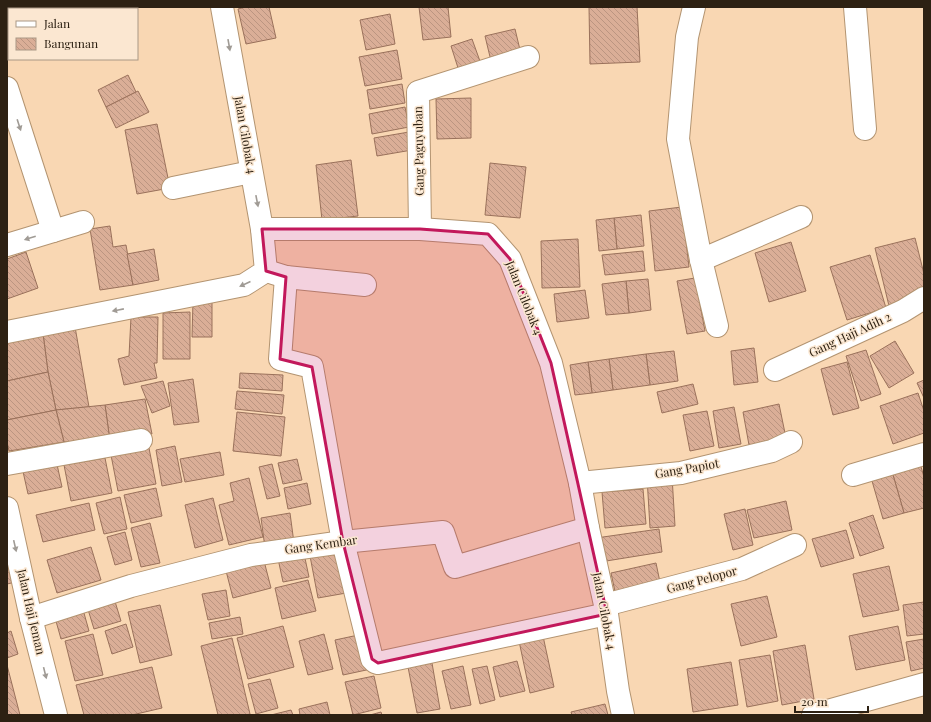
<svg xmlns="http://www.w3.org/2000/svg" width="931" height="722" font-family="'Playfair Display',serif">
<defs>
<pattern id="building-back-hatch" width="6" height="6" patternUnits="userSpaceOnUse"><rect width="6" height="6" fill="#daae97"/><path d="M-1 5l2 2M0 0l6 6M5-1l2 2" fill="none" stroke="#bb9581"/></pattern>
</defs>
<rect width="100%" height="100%" fill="#f9d7b3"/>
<g fill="url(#building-back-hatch)" stroke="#9a715b">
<path d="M 246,7 L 269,7 L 276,38 L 246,44 L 238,9 Z"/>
<path d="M 419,7 L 448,7 L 451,37 L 423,40 Z"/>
<path d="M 589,7 L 637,7 L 640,62 L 590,64 Z"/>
<path d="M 390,14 L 395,44 L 366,50 L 360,20 Z"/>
<path d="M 515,29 L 521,54 L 491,61 L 485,36 Z"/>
<path d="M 472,39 L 481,64 L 459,71 L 451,46 Z"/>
<path d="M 397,50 L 402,79 L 365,86 L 359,57 Z"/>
<path d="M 128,75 L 136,92 L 106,107 L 98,90 Z"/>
<path d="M 402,84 L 405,103 L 370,109 L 367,90 Z"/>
<path d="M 138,91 L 149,112 L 116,128 L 106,107 Z"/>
<path d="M 471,98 L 471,138 L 437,139 L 436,99 Z"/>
<path d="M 405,107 L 409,127 L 372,134 L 369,114 Z"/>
<path d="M 157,124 L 170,188 L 137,194 L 125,130 Z"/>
<path d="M 409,132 L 412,150 L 377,156 L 374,138 Z"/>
<path d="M 351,160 L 358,216 L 322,220 L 316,165 Z"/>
<path d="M 490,163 L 526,167 L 520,218 L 485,215 Z"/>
<path d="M 682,207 L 689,267 L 655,271 L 649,211 Z"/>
<path d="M 641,215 L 644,246 L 617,249 L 614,218 Z"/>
<path d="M 614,218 L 617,249 L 599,251 L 596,220 Z"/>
<path d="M 110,226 L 113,247 L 126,245 L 133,285 L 100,290 L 90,229 Z"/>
<path d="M 915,238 L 924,274 L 924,291 L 890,310 L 875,248 Z"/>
<path d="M 578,239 L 580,287 L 542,288 L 541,241 Z"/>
<path d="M 791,242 L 806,291 L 769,302 L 755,253 Z"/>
<path d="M 154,249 L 159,280 L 133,285 L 127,254 Z"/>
<path d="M 643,251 L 645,271 L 605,275 L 602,255 Z"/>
<path d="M 26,252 L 38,288 L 7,299 L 7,259 Z"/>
<path d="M 870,255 L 886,308 L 847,320 L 830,267 Z"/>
<path d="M 695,278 L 705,331 L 687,334 L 677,281 Z"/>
<path d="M 648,279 L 651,310 L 629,313 L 626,281 Z"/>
<path d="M 626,281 L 629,313 L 606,315 L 602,284 Z"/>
<path d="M 585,290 L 589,318 L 557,322 L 554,294 Z"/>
<path d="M 193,301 L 212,301 L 212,337 L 192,337 Z"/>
<path d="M 190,312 L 190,359 L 163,359 L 163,313 Z"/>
<path d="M 131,317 L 158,317 L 157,363 L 154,363 L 157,378 L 124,385 L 118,359 L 129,356 Z"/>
<path d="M 74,321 L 89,407 L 56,410 L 48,372 L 42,326 Z"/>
<path d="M 42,326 L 48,372 L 7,381 L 7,333 Z"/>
<path d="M 895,341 L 914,373 L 889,388 L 870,356 Z"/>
<path d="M 754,348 L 758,382 L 734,385 L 731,351 Z"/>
<path d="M 866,350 L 881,394 L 861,401 L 846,356 Z"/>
<path d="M 674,351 L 678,381 L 650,385 L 646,354 Z"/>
<path d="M 646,354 L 650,385 L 613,390 L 609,359 Z"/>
<path d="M 609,359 L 613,390 L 592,393 L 588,362 Z"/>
<path d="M 588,362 L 592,393 L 575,395 L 570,365 Z"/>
<path d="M 847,362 L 859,408 L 833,415 L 821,369 Z"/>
<path d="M 48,372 L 56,410 L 7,420 L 7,381 Z"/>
<path d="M 240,373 L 283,375 L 282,391 L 239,388 Z"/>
<path d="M 193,379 L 199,422 L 174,425 L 168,383 Z"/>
<path d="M 924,380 L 924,398 L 917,383 Z"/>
<path d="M 163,381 L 170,406 L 152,413 L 141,386 Z"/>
<path d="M 693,384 L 698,404 L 662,413 L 657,392 Z"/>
<path d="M 237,391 L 284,395 L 282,414 L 235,409 Z"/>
<path d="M 918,393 L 924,411 L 924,433 L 893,444 L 880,406 Z"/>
<path d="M 145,399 L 152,434 L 110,441 L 105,405 Z"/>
<path d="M 779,404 L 786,438 L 749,445 L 743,412 Z"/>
<path d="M 105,405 L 110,441 L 64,442 L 56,410 Z"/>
<path d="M 734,407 L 741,444 L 719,448 L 713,411 Z"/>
<path d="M 56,410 L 64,442 L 9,451 L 7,442 L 7,420 Z"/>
<path d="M 707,411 L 714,446 L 690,451 L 683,415 Z"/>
<path d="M 237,412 L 285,417 L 281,456 L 233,451 Z"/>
<path d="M 148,443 L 156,484 L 118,491 L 110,450 Z"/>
<path d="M 175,446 L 182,482 L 162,486 L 156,450 Z"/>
<path d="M 220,452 L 224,475 L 185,482 L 180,459 Z"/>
<path d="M 105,458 L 112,493 L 71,501 L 64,465 Z"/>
<path d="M 297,459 L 302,480 L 283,484 L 278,463 Z"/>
<path d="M 56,460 L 62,487 L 28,494 L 22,467 Z"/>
<path d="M 919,460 L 924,477 L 924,508 L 904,513 L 891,468 Z"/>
<path d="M 272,464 L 280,496 L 267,499 L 259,467 Z"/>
<path d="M 891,468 L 904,513 L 883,519 L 870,474 Z"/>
<path d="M 672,476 L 675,526 L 650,528 L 647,477 Z"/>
<path d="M 249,478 L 263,537 L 229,545 L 219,505 L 234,501 L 230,483 Z"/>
<path d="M 307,483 L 311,504 L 288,509 L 284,488 Z"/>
<path d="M 156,488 L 162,516 L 131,523 L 124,495 Z"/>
<path d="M 643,489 L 646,524 L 605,528 L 602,492 Z"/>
<path d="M 120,497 L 127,529 L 104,534 L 96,503 Z"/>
<path d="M 213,498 L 223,540 L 195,548 L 185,505 Z"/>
<path d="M 786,501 L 792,530 L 754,538 L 747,510 Z"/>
<path d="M 89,503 L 95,530 L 43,542 L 36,515 Z"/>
<path d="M 745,509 L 753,545 L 733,550 L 724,514 Z"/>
<path d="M 290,513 L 294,543 L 265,548 L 261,518 Z"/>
<path d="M 873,515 L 884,548 L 860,556 L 849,523 Z"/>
<path d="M 150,523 L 160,563 L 141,567 L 131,528 Z"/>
<path d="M 659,529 L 662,552 L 600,562 L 596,538 Z"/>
<path d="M 846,530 L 854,558 L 821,567 L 812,539 Z"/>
<path d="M 125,532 L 132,560 L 115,565 L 107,537 Z"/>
<path d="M 91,547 L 101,580 L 57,593 L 47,560 Z"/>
<path d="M 303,549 L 309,577 L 283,582 L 277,554 Z"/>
<path d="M 344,550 L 352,592 L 318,598 L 310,556 Z"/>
<path d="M 263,557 L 271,588 L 233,598 L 225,567 Z"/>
<path d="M 15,559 L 20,581 L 7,584 L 7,561 Z"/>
<path d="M 656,563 L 661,587 L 616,596 L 611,573 Z"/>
<path d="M 889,566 L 899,610 L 863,617 L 853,574 Z"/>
<path d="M 308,580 L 316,611 L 282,619 L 275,588 Z"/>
<path d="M 226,590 L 230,616 L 208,620 L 202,594 Z"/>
<path d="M 113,595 L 121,621 L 94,629 L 86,603 Z"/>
<path d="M 767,596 L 777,637 L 741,646 L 731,604 Z"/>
<path d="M 924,602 L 924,634 L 907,636 L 903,605 Z"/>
<path d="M 160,605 L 172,655 L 140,663 L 128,612 Z"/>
<path d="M 82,606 L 89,631 L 61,639 L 54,614 Z"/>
<path d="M 240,617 L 243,634 L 212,639 L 209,623 Z"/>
<path d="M 126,624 L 133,647 L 112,654 L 105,631 Z"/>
<path d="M 283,626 L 294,667 L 248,679 L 237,638 Z"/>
<path d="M 898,626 L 905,660 L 856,670 L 849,636 Z"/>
<path d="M 11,631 L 18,654 L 7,658 L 7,633 Z"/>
<path d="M 93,634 L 103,675 L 75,681 L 65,641 Z"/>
<path d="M 324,634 L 333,669 L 308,675 L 299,641 Z"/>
<path d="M 363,634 L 371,669 L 343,675 L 335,640 Z"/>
<path d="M 543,636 L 554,687 L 530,693 L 519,641 Z"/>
<path d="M 232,638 L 250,714 L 246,715 L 218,715 L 201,646 Z"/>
<path d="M 924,639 L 924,668 L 911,671 L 906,642 Z"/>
<path d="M 805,645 L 814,699 L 782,705 L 773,651 Z"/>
<path d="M 770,655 L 778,701 L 747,707 L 739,660 Z"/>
<path d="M 517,661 L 525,691 L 500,697 L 493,667 Z"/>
<path d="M 731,662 L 738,705 L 693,712 L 687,669 Z"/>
<path d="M 432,663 L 440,709 L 417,713 L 408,667 Z"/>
<path d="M 7,665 L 20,715 L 7,715 Z"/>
<path d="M 463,666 L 471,705 L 451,709 L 442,671 Z"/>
<path d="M 487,666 L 495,700 L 480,704 L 472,669 Z"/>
<path d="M 152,667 L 162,708 L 132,715 L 84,715 L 76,685 Z"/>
<path d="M 374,676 L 381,708 L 353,715 L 345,682 Z"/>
<path d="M 270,679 L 278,708 L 256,714 L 248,684 Z"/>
<path d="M 327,702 L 330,715 L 300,715 L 299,709 Z"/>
<path d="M 605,704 L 608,715 L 572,715 L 571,712 Z"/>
<path d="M 291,710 L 293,715 L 271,715 Z"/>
<path d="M 381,712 L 382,715 L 370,715 Z"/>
</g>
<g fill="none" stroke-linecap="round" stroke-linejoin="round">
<g stroke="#b39471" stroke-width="24">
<g id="minor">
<path d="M 694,7 L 687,37 L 678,139 L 701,260 L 717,326"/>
<path d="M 855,7 L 865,129"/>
<path d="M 7,88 L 53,231"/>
<path d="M 173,188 L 251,172"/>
<path d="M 262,229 L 420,229 L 488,234 L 510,259 L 551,363 L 580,483 L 588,528 L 607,614 L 618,691 L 623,715"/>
<path d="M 420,229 L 418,92 L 528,57"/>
<path d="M 7,245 L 83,222"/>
<path d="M 701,260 L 801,217"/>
<path d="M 273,273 L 286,277 L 365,285"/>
<path d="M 286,277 L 280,359 L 312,367 L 343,542 L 372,659 L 375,662 L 378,663 L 607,614"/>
<path d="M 7,332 L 244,285 L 266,271 L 262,229 L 222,7"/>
<path d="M 775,370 L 903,311 L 924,298"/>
<path d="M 7,464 L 141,440"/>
<path d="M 853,475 L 924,454"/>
<path d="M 580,483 L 681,473 L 772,451 L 791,442"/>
<path d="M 7,508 L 31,618 L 56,715"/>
<path d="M 605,605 L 742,569 L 795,545"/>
<path d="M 31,618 L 131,586 L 251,555 L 343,542 L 443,532 L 455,567 L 588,528"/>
<path d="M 813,715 L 924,684"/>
</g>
</g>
<use href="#minor" stroke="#fff" stroke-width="22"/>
</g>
<defs><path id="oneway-solid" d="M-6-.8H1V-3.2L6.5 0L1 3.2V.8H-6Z"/></defs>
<g fill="#a09b95">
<use href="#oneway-solid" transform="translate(229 45) rotate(80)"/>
<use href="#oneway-solid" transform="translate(19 125) rotate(72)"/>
<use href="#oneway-solid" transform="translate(257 201) rotate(79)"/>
<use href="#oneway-solid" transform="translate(30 238) rotate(163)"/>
<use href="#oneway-solid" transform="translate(245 284) rotate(156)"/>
<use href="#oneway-solid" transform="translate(118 310) rotate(169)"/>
<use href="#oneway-solid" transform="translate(15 546) rotate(77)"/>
<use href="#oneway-solid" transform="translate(45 673) rotate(76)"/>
</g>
<path fill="#c2185b" fill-opacity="0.2" stroke="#c2185b" stroke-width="3" stroke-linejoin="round" d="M 262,229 L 420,229 L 488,234 L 510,259 L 551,363 L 607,614 L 378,663 L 372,659 L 343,542 L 312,367 L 280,359 L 286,277 L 266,271 Z"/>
<g text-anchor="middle" stroke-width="3" stroke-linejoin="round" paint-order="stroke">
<g font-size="12" fill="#2d2113" stroke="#fbe7d1">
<text transform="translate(245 135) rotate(80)" y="4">Jalan Cilobak 4</text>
<text transform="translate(419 151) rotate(-91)" y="4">Gang Paguyuban</text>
<text transform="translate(524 298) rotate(68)" y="4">Jalan Cilobak 4</text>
<text transform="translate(850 335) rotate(-25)" y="4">Gang Haji Adih 2</text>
<text transform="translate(687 469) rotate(-10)" y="4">Gang Papiot</text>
<text transform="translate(321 545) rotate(-8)" y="4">Gang Kembar</text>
<text transform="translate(702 580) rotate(-15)" y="4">Gang Pelopor</text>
<text transform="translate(604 611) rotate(79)" y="4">Jalan Cilobak 4</text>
<text transform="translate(31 612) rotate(77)" y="4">Jalan Haji Jeman</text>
</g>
</g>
<rect width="931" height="722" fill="none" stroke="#2d2113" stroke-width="16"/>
<rect x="8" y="8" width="130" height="52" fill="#fbe7d1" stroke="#a99885"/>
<rect x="16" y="21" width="20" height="6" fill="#ffffff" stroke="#a99885"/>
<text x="44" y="28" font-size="12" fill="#2d2113">Jalan</text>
<rect x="16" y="38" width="20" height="12" fill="url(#building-back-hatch)" stroke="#a99885"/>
<text x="44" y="48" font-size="12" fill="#2d2113">Bangunan</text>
<path d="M795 706v6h73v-6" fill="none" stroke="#2d2113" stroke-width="2"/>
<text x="801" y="706" font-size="12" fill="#2d2113" stroke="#fbe7d1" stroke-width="3" paint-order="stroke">20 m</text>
</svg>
